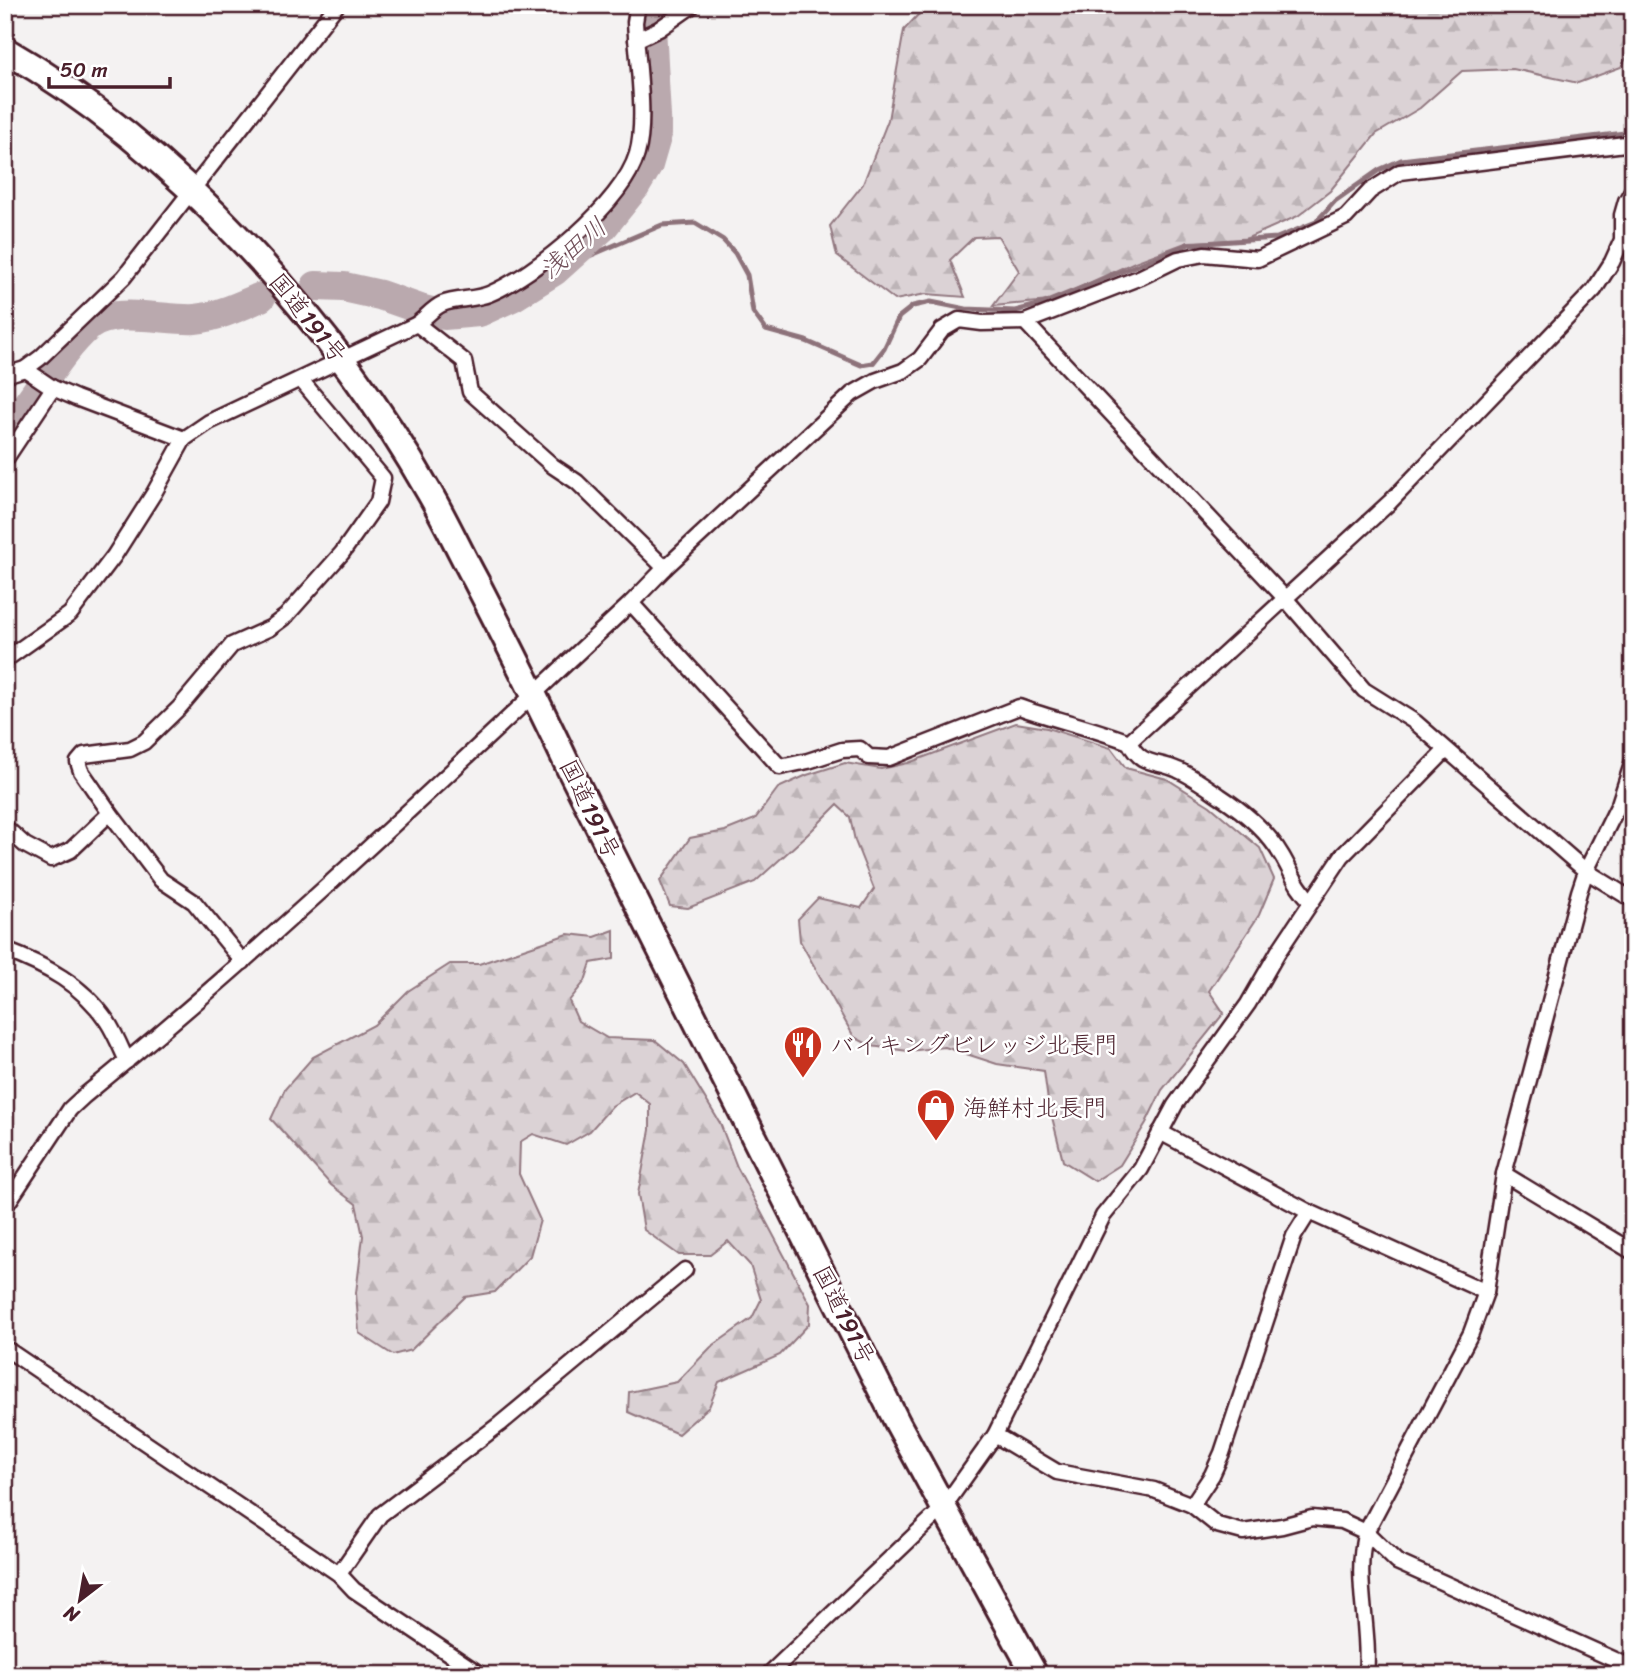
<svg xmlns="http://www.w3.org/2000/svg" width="1638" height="1680" font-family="Sriracha,'Klee One',sans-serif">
<defs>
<pattern id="forest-firs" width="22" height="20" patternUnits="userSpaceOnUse" patternTransform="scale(1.75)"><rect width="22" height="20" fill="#dbd2d5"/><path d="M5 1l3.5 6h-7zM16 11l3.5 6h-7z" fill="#bdb4b7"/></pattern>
</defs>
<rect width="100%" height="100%" fill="#f4f2f2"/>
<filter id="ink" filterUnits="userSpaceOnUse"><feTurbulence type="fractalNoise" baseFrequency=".0143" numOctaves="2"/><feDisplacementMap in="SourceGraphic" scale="14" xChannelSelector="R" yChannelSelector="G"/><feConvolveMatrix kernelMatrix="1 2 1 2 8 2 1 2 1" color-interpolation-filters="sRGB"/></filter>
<g filter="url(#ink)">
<g fill="url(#forest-firs)" stroke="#927880" stroke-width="2">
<path d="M 927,5 L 1633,5 L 1633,47 L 1621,67 L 1578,83 L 1513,69 L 1462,71 L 1420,108 L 1376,134 L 1330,191 L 1298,216 L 1243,240 L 1188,242 L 1135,262 L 1050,301 L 993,306 L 1019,271 L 998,236 L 974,237 L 950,260 L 965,297 L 926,294 L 895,300 L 837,256 L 830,226 L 863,184 L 888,120 L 904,30 Z"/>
<path d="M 1016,723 L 1047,728 L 1111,748 L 1126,768 L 1167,779 L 1210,806 L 1260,848 L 1274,879 L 1259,915 L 1209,991 L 1224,1013 L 1162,1090 L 1146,1123 L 1120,1165 L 1095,1181 L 1063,1161 L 1048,1101 L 1044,1071 L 997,1064 L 945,1047 L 908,1051 L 871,1046 L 854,1037 L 800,941 L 798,919 L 818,898 L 861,908 L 874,889 L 855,841 L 850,817 L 837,805 L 808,834 L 755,882 L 688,908 L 670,906 L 660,881 L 690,838 L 725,831 L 755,819 L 778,788 L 807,775 L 845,763 L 881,769 L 908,763 Z"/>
<path d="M 614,930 L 614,959 L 591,963 L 585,981 L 569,1001 L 578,1021 L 607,1038 L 655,1040 L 684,1064 L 720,1123 L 737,1167 L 810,1304 L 809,1324 L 780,1355 L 719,1382 L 709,1407 L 678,1434 L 628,1412 L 629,1392 L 677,1382 L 711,1347 L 752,1318 L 761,1300 L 750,1265 L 728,1241 L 710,1255 L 679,1255 L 644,1230 L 638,1194 L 650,1130 L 650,1104 L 635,1092 L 612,1106 L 590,1131 L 566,1145 L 533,1134 L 520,1142 L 519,1174 L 540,1220 L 530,1256 L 495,1292 L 465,1297 L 411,1350 L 393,1355 L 359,1333 L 356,1293 L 363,1236 L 356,1204 L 331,1185 L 271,1119 L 285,1089 L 313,1057 L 374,1025 L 408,991 L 450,964 L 479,964 L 568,934 L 595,937 Z"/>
</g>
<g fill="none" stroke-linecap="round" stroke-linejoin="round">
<path stroke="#8d727a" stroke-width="5" d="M 554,271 L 662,225 L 695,223 L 723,240 L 735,253 L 747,275 L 753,312 L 766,330 L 806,341 L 861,365 L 873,363 L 884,349 L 899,317 L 913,306 L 931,302 L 966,309 L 1015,311 L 1042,304 L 1189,244 L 1277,238 L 1316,222 L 1335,201 L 1379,170 L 1401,160 L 1633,132"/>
<g stroke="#baa9ae" stroke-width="30">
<path d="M 316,286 L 344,287 L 380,295 L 420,309 L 444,315 L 479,312 L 514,296 L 554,271 L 603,227 L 635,187 L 648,165 L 657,134 L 651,27 L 660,13 L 673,5"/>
<path d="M 5,432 C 35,400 56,355 89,326 C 113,306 167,321 195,319 C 217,317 240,306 261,297"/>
</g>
<g stroke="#4a1f2b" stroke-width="19">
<g id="minor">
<path d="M 636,40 L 659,29 L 693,5"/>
<path d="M 1025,322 L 1284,597 L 1364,690 L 1415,722 L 1586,871 L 1633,900"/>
<path d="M 417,324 L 464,361 L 470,392 L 553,466 L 577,482 L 665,568"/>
<path d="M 25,369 L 53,388 L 76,398 L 184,439"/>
<path d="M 5,375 L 25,369 L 40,358 L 124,277 L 337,5"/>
<path d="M 5,460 L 53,388"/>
<path d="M 631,603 L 780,767 L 808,761 L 842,750 L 860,749 L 869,757 L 889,758 L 1019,707 C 1055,720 1093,728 1129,742 C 1141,767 1157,760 1178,770 C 1192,776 1207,787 1220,796 C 1243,811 1268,832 1282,856 C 1292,873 1297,888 1311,901"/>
<path d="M 5,660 L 70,614 L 114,556 L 154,493 L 184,439 L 209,422 L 417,324 C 425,318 433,308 442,304 C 456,298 474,300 489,294 C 535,275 623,203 637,154 C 647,120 637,59 635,22 L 637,10 L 640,5"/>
<path d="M 1129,742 L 1390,502 L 1594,290 L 1612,262 L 1622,240 L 1622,215 L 1626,201 L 1633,189"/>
<path d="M 5,827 L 25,845 L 51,859 L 71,850 L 110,813"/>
<path d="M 5,950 C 45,965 83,985 107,1021 C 115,1033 121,1048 127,1061"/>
<path d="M 243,962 L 194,902 L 161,880 L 110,813 L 81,771 L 78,762 L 84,755 L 130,749 L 144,742 L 179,708 L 232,645 L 270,628 L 286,616 L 342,553 L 378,502 L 383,478 L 301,380"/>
<path d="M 1160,1132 L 1309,1212 L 1486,1292"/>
<path d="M 1504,1174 L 1633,1252"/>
<path d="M 5,1207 L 70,1109 L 84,1096 C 275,941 451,771 631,603 L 665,568 L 852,394 L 875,381 L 903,371 L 920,359 L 942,330 L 959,320 L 982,323 L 1025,322 L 1141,277 L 1178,259 L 1204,254 L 1258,259 L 1346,217 L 1370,191 L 1400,172 L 1633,143"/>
<path d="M 5,1348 L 339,1574 L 354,1590 L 481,1675"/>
<path d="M 995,1435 L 1057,1472 L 1154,1490 L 1192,1505 L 1217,1525 L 1243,1532 L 1282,1526 L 1312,1518 L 1342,1521 L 1366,1532 L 1397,1562 L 1633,1668"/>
<path d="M 1192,1505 L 1212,1475 L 1222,1453 L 1294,1236 L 1309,1212"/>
<path d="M 339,1574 L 380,1515 L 500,1424 L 685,1270"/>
<path d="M 768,1675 L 943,1508 L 995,1435 L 1103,1216 L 1141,1169 L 1175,1105 L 1248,1004 L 1278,952 L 1342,856 L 1446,750"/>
<path d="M 1366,1675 C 1371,1628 1353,1578 1366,1532 L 1471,1333 L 1486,1292 L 1504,1174 L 1579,892 L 1586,871 L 1619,804 L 1633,761"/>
</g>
</g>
<g stroke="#4a1f2b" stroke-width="30">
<path id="trunk" d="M 5,50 C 176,148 332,322 429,492 C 446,521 460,552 476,581 C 508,643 539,704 568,766 L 898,1424 L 1035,1675"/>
</g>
<use href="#minor" stroke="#fff" stroke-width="14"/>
<use href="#trunk" stroke="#fff" stroke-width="24"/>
</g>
</g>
<defs>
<g id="restaurant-pin" transform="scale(2.0125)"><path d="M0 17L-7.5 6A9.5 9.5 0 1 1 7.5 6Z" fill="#c8321e" stroke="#fff"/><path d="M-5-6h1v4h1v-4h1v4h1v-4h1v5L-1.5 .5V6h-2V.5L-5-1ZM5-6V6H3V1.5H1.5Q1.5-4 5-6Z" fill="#fff"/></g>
<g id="shop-pin" transform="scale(2.0125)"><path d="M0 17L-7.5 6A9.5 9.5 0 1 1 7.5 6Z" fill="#c8321e" stroke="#fff"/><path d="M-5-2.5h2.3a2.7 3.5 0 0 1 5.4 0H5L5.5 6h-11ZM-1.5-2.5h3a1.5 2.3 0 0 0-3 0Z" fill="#fff"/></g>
</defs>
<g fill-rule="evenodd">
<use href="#restaurant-pin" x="803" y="1045"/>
<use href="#shop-pin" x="936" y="1108"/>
</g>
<g text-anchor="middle" stroke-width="5" stroke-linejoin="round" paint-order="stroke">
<g font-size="24" fill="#4a1f2b" stroke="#fff">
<text transform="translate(308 318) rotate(51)" y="8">国道191号</text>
<text transform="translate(590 809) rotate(64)" y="8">国道191号</text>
<text transform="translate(844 1315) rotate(63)" y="8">国道191号</text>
</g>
<g font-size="24" fill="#4a1f2b" stroke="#fff" text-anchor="start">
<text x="830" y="1053">バイキングビレッジ北長門</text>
<text x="963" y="1116">海鮮村北長門</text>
</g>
<g font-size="26" font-style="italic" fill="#714f59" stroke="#fff">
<text transform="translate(573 248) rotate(-41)" y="9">浅田川</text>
</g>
</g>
<rect width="1638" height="1680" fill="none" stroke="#fff" stroke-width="28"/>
<rect x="14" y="14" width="1610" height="1652" fill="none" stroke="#4a1f2b" stroke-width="2.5" filter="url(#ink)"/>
<g transform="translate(80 1600) rotate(211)" stroke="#ffffff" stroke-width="5" paint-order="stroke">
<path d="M0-5L12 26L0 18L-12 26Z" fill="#4a1f2b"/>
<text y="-10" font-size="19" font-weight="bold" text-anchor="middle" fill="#4a1f2b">N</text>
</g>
<path d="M49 77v10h121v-10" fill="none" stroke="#4a1f2b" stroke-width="3.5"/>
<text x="60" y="77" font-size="21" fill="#4a1f2b" stroke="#ffffff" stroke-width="5" paint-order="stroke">50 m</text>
</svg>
